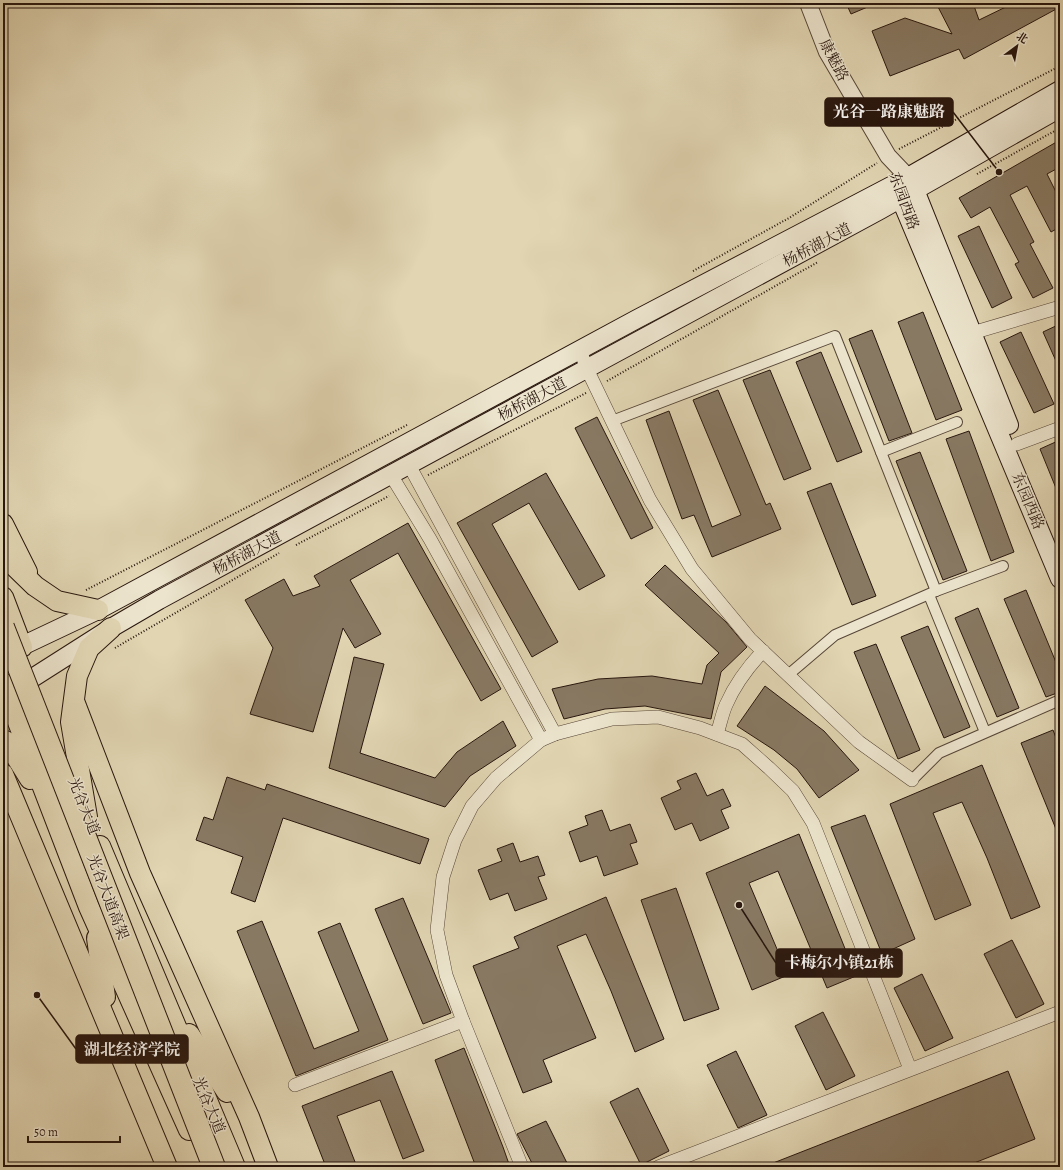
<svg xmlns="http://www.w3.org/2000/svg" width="1063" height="1170" font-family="Alegreya,'Noto Serif SC',serif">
<rect width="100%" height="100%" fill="#e1d5b2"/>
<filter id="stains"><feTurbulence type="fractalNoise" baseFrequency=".005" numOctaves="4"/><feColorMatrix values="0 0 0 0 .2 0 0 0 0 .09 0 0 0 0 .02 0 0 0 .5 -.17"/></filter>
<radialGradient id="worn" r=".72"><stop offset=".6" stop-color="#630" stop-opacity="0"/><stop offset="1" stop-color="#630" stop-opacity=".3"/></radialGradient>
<g fill="#887963" stroke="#28160e">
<path d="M 846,3 L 877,3 L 851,14 Z"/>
<path d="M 936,3 L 973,3 L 979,20 L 1014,3 L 1060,3 L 1060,7 L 964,59 L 959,49 L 890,76 L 872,31 L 905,18 L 952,34 Z"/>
<path d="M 1060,140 L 1060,167 L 1047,174 L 1060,200 L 1060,227 L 1051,232 L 1027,186 L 1010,195 L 1034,242 L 1030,244 L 1053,288 L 1033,298 L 1015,264 L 1019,262 L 990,207 L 971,218 L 959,198 Z"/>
<path d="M 979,226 L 1012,298 L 992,308 L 958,236 Z"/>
<path d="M 923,312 L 962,410 L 936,420 L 898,322 Z"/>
<path d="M 1060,324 L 1060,370 L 1043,332 Z"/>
<path d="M 872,330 L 912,433 L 889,441 L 849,339 Z"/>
<path d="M 1021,332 L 1054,404 L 1034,413 L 1000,342 Z"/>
<path d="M 821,352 L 862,452 L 837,462 L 796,362 Z"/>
<path d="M 770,370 L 811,469 L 784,480 L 743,380 Z"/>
<path d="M 718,390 L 766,505 L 770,503 L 781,529 L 712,557 L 694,515 L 682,519 L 646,420 L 669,411 L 712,527 L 741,515 L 693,400 Z"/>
<path d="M 597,417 L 653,528 L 631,539 L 575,428 Z"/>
<path d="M 969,431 L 1014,552 L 991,561 L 946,439 Z"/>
<path d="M 1060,440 L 1060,498 L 1040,449 Z"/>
<path d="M 920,452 L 967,571 L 943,580 L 896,461 Z"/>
<path d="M 546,473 L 605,576 L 579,590 L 529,503 L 492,524 L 558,642 L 532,657 L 457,523 Z"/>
<path d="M 831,483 L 876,596 L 852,605 L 807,492 Z"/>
<path d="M 408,523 L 501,689 L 481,701 L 398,553 L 350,580 L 381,634 L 355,648 L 343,628 L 313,732 L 250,714 L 273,648 L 245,600 L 284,579 L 293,596 L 320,586 L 314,576 Z"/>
<path d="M 665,565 L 726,622 L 747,647 L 721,672 L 711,719 L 645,706 L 605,709 L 564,719 L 552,689 L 598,679 L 652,676 L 702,684 L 707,665 L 719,653 L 645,585 Z"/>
<path d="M 1026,590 L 1060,672 L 1060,692 L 1046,697 L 1004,599 Z"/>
<path d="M 978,608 L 1019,708 L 997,717 L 955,618 Z"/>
<path d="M 928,626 L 970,727 L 944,738 L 901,637 Z"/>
<path d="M 876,644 L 920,750 L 898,759 L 854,652 Z"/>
<path d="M 354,657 L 384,664 L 360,753 L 435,778 L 457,752 L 503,721 L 516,746 L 470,776 L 445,807 L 329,768 Z"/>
<path d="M 765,686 L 824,731 L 859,770 L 819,798 L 797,769 L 774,750 L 737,726 Z"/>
<path d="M 1053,730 L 1060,748 L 1060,839 L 1021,743 Z"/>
<path d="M 982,765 L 1040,907 L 1011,919 L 987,858 L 962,802 L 933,813 L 971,905 L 935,920 L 890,804 Z"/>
<path d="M 696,773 L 707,796 L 723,789 L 731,806 L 721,810 L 729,828 L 700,841 L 692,823 L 675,830 L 661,798 L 681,789 L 677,781 Z"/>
<path d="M 227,777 L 265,790 L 267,784 L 429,839 L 420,864 L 283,818 L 255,902 L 231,893 L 243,857 L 196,840 L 204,817 L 213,820 Z"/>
<path d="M 602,810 L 610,831 L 630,824 L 637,842 L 630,844 L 638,864 L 604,876 L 597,856 L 580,862 L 569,832 L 588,825 L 585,816 Z"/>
<path d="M 865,815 L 915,939 L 882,954 L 831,827 Z"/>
<path d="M 799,834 L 856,976 L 827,988 L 778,871 L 749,883 L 788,975 L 752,990 L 706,873 Z"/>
<path d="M 513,843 L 520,862 L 538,856 L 545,875 L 538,877 L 547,899 L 515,911 L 508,893 L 490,900 L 478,870 L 502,861 L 497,849 Z"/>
<path d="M 676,888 L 719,1009 L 684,1021 L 641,900 Z"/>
<path d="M 606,897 L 664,1039 L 635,1052 L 611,991 L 586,934 L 557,946 L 596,1038 L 543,1060 L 552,1082 L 523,1093 L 473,966 L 519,948 L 514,937 Z"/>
<path d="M 403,898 L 451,1013 L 423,1024 L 375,909 Z"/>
<path d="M 262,921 L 314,1049 L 359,1031 L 318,932 L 340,923 L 388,1040 L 296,1076 L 237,931 Z"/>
<path d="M 1012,940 L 1044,1004 L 1016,1018 L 984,954 Z"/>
<path d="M 922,974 L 953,1038 L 925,1051 L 894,988 Z"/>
<path d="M 823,1012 L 855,1076 L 826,1090 L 795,1026 Z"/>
<path d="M 464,1048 L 503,1147 L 510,1167 L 476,1167 L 435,1060 Z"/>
<path d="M 736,1051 L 767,1115 L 738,1128 L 707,1065 Z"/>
<path d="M 392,1071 L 424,1151 L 403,1159 L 380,1100 L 337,1116 L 357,1167 L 326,1167 L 302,1106 Z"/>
<path d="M 1008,1071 L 1035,1139 L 964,1167 L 763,1167 Z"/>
<path d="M 638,1088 L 669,1151 L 641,1165 L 610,1102 Z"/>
<path d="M 546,1121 L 569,1167 L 534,1167 L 517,1134 Z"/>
</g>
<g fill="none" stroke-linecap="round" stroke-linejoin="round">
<g stroke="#564637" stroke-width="12">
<g id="pedestrian">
<path d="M 612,421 L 835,336 L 936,591"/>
<path d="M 881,452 L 957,422"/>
<path d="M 929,595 L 985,732"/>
<path d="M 788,675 L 835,635 L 936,591 L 1003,566"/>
<path d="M 912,780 L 939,753 L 1060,700"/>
</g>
</g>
<g stroke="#564637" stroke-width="14">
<g id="minor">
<path d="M 972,333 L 1060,307"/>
<path d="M 580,350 L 587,369 L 650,500 L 692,569 L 750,639 L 859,742 L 912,780"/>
<path d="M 1017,444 L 1060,428"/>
<path d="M 409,465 L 555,734"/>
<path d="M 391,475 L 430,539 L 541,740"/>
<path d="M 717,734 C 720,725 722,714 726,705 C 735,684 748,667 763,651"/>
<path d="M 295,1085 L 463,1021"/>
<path d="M 522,1167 L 463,1021 L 446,975 L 437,930 L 443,877 L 455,840 L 472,806 L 496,778 L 541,740 L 555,734 L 612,719 L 658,717 L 700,728 L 742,744 L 769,768 L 793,791 L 813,823 L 910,1069"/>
<path d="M 658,1167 L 1060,1012"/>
</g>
</g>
<g stroke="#564637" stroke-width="18">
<path id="tertiary" d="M 808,3 L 827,52 L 888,156 L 908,177 L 913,188"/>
</g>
<g stroke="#28160e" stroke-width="20">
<g id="secondary">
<path d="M 896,188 L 1060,579"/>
<path d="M 915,190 L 1009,425"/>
<path d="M 9,650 L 22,646 L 98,610 L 637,319 L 908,177 L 1060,90"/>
<path d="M 34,677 L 111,628 L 159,600 L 880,210 L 1060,108"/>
</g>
</g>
<g stroke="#28160e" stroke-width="22">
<g id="primary">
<path d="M 3,524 L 27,572"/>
<path d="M 3,555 L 35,586 L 57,601 L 98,610"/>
<path d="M 3,597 L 22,647"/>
<path d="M 3,683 L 89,907 L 189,1130"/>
<path d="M 74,701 L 140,873 L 249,1117 L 268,1167"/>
<path d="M 3,740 L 7,742 L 30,779"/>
<path d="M 3,774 L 167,1167"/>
<path d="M 87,817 L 71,722 L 77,676 L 89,648 L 111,628"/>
<path d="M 100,846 L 235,1167"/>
<path d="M 97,938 L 105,997"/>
<path d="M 189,1034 L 227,1092"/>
</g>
</g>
<g stroke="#28160e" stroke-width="2" stroke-dasharray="1 2" stroke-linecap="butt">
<path d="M 899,149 L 1060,66"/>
<path d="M 977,174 L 1060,128"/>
<path d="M 693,271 L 789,218 L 877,163"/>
<path d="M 607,381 L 818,262"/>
<path d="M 428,475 L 586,393"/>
<path d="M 296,545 L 389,496"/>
<path d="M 86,590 L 407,425"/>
<path d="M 115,648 L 279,553"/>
</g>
<use href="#pedestrian" stroke="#ece4cd" stroke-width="10"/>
<use href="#minor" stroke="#ece4cd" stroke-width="13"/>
<use href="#tertiary" stroke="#ece4cd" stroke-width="16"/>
<use href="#secondary" stroke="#ece4cd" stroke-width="18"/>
<use href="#primary" stroke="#e1d5b2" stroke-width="20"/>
<g stroke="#28160e" stroke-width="24" stroke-linecap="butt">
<path id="trunk-bridge" d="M 3,627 L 214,1167"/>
</g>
<use href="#trunk-bridge" stroke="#e1d5b2" stroke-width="22"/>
</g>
<g text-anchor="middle" stroke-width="3" stroke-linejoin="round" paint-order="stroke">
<g font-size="15" fill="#28160e" stroke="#ece4cd">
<text transform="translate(834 60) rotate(63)" y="5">康魅路</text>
<text transform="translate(904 201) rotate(70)" y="5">东园西路</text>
<text transform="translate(817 245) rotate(-28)" y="5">杨桥湖大道</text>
<text transform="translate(532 399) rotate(-28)" y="5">杨桥湖大道</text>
<text transform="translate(1028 501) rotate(67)" y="5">东园西路</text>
<text transform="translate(247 553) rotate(-28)" y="5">杨桥湖大道</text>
<text transform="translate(84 806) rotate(68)" y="5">光谷大道</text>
<text transform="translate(108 897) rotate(69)" y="5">光谷大道高架</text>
<text transform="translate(209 1105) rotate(67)" y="5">光谷大道</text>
</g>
</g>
<path fill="none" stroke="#28160e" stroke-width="1.5" d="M999 172L953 112M739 905L776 963M37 995L76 1049"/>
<g fill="#28160e" stroke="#ece4cd" stroke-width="1.5">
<circle cx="999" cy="172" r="4"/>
<circle cx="739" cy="905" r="4"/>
<circle cx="37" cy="995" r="4"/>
</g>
<g fill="#28160e" stroke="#28160e" stroke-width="1.5">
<rect x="825" y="98" width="128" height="28" rx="4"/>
<rect x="776" y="949" width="126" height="28" rx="4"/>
<rect x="76" y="1035" width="112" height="28" rx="4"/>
</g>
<g font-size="16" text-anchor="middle" font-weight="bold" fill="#fff">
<text x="889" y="117">光谷一路康魅路</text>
<text x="839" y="968">卡梅尔小镇21栋</text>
<text x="132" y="1055">湖北经济学院</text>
</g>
<rect width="1063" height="1170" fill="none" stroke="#e1d5b2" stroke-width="16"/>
<rect x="4" y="4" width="1055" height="1162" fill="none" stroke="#28160e" stroke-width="2"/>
<rect x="8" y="8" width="1047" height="1154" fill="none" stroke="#28160e"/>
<g transform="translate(1017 46) rotate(32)" stroke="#ece4cd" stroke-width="3" paint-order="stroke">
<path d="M0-3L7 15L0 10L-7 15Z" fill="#28160e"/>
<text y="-6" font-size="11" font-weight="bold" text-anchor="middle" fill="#28160e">北</text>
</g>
<path d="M28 1136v6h92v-6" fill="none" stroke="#28160e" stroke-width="2"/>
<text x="34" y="1136" font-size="12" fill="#28160e" stroke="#ece4cd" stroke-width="3" paint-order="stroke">50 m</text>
<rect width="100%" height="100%" filter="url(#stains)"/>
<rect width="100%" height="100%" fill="url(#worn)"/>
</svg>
